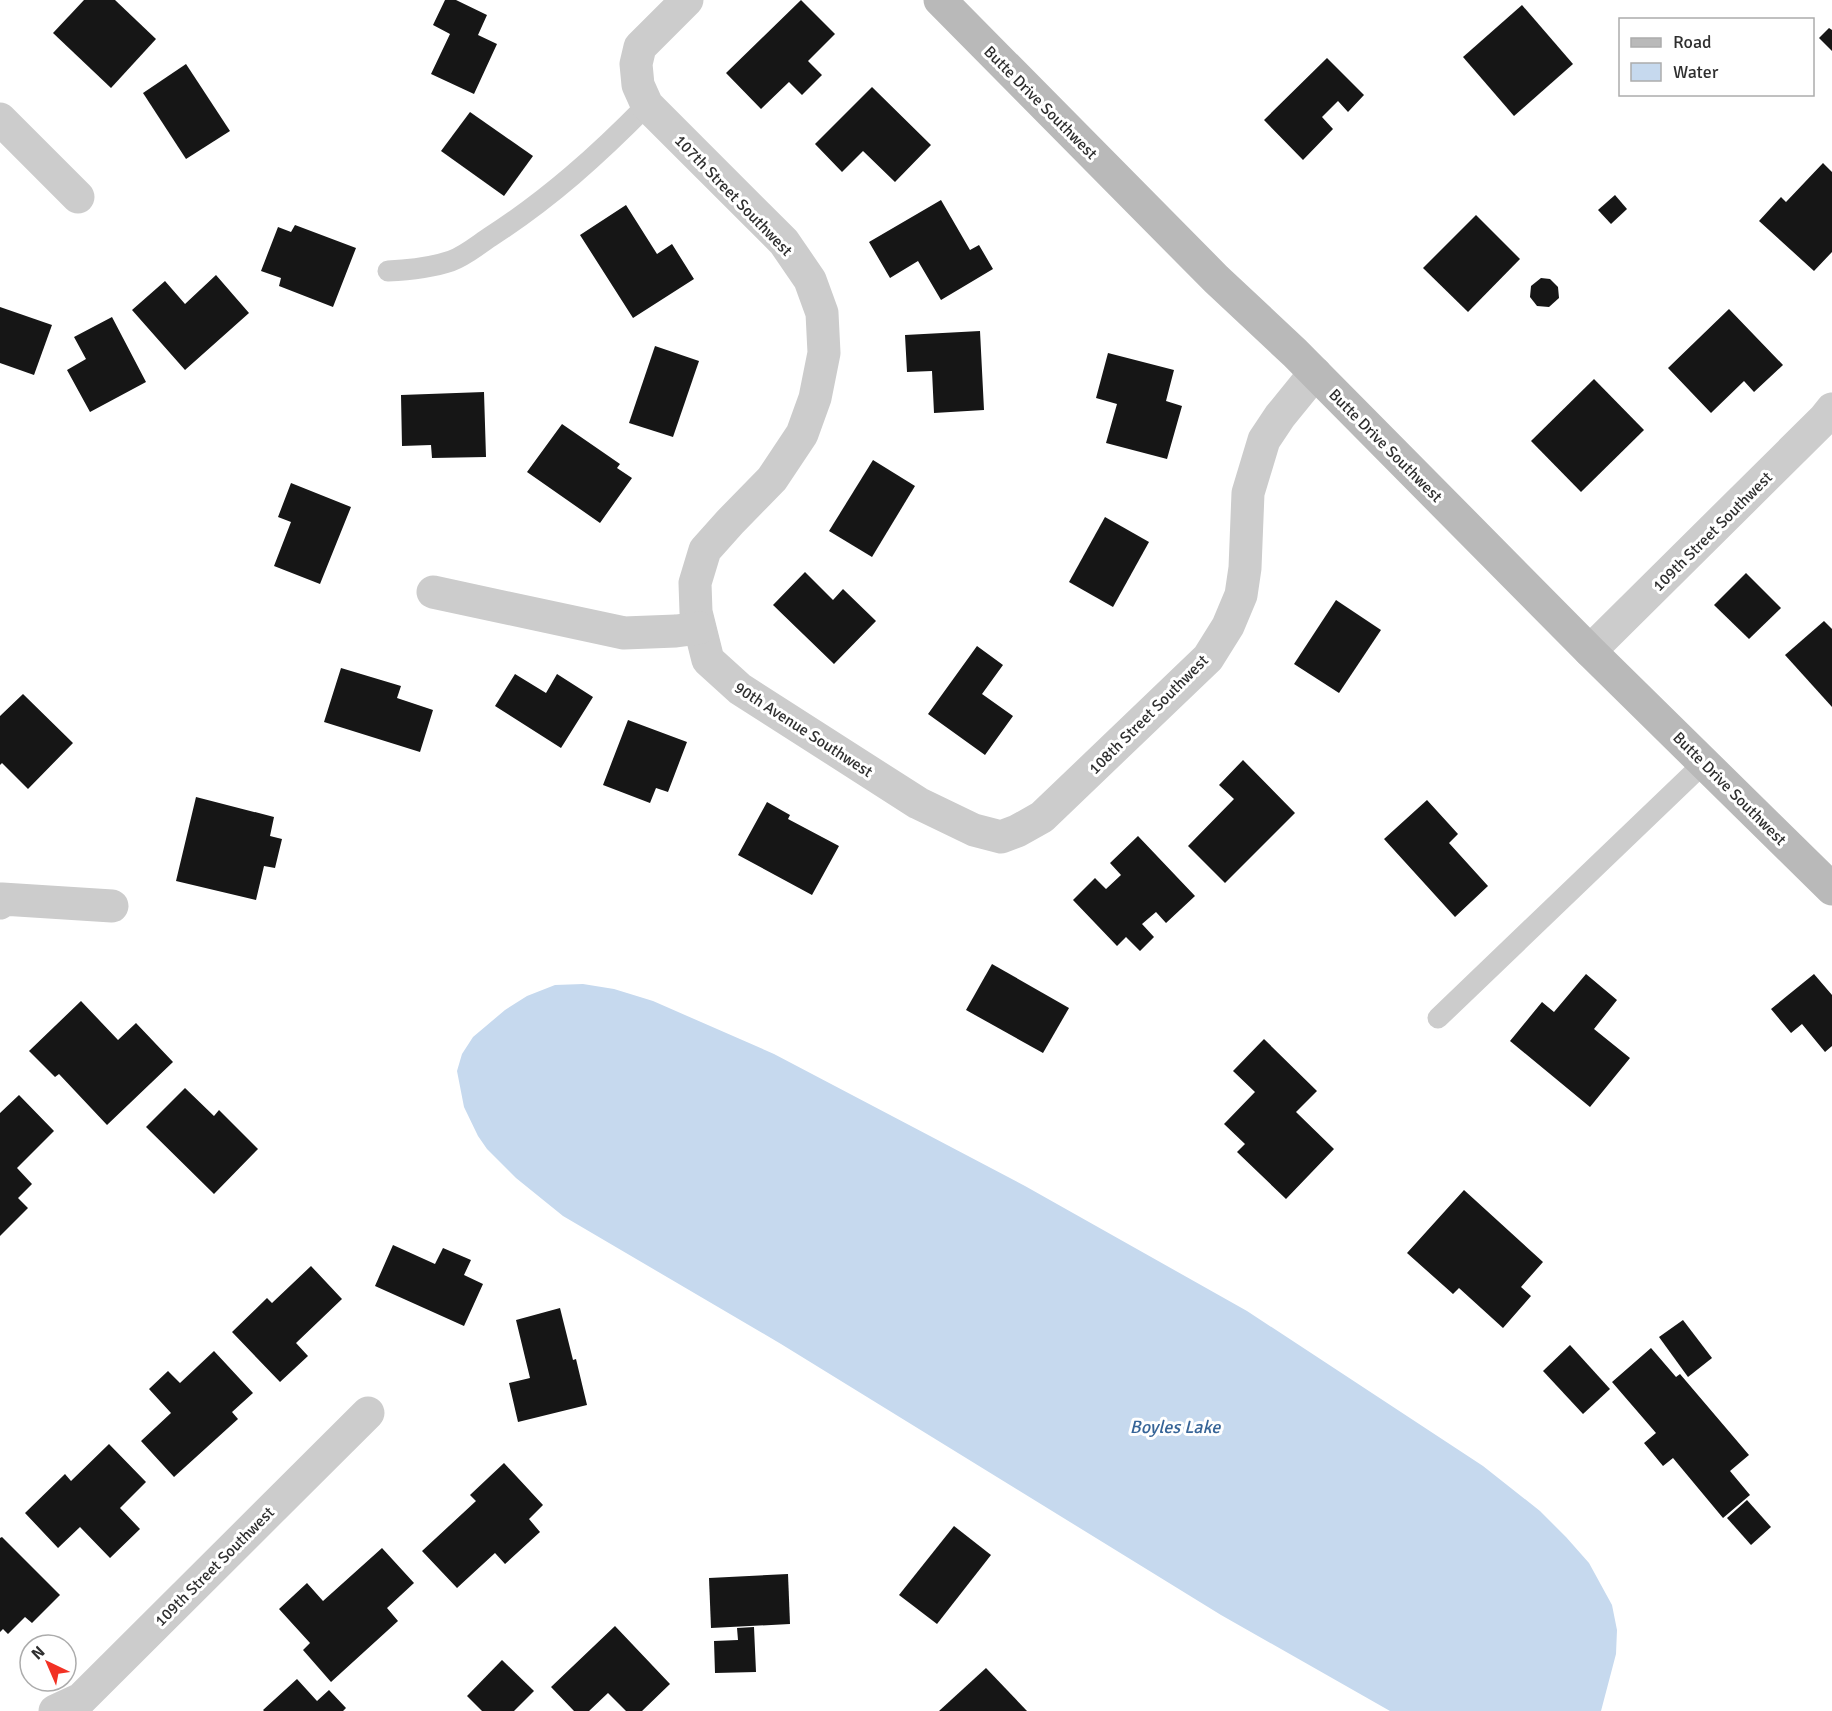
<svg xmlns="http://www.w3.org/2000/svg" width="1832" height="1711" font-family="Signika,sans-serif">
<rect width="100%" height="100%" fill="#fff"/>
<path fill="#c6d9ee" d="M 583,984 L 614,989 L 653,1001 L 774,1054 L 1025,1186 L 1247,1311 L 1483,1466 L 1540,1511 L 1566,1537 L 1589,1563 L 1612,1605 L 1617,1630 L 1616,1654 L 1601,1711 L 1390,1711 L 1221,1615 L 781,1344 L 563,1216 L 516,1178 L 487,1149 L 478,1136 L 464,1107 L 457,1071 L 462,1054 L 473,1037 L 505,1010 L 527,996 L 555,985 Z"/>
<g fill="#161616">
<path d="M 84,0 L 115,0 L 156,39 L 111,88 L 53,33 Z"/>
<path d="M 445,0 L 456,0 L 487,15 L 478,35 L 497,44 L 474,94 L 431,74 L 450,34 L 433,25 Z"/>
<path d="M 801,0 L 835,34 L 808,61 L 822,75 L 802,95 L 789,82 L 761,109 L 726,73 Z"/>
<path d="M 1522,5 L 1573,64 L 1514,116 L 1463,57 Z"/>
<path d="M 1829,28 L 1832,30 L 1832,51 L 1819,38 Z"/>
<path d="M 1327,58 L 1364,95 L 1348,112 L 1338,101 L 1322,117 L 1333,129 L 1303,160 L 1264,120 Z"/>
<path d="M 186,64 L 230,131 L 186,159 L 143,93 Z"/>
<path d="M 872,87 L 931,145 L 895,182 L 863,151 L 842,172 L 815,144 Z"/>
<path d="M 470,112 L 533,156 L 504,196 L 441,151 Z"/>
<path d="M 1823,163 L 1832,172 L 1832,252 L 1814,271 L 1759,221 L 1781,197 L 1786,202 Z"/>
<path d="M 1615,195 L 1627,209 L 1611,224 L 1598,210 Z"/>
<path d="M 941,200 L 970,250 L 979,245 L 993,269 L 941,300 L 918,261 L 890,278 L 869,242 Z"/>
<path d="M 626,205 L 657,254 L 672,244 L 694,279 L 633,318 L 580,235 Z"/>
<path d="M 1476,215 L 1520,259 L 1468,312 L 1423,268 Z"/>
<path d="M 295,225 L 356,248 L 333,307 L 279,286 L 281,278 L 261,271 L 278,227 L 291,232 Z"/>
<path d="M 216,275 L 249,313 L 185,370 L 132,310 L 165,281 L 185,304 Z"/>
<path d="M 1541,278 L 1550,279 L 1558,287 L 1559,298 L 1549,307 L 1537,306 L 1530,297 L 1531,286 Z"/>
<path d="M 0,307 L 52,325 L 34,375 L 0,363 Z"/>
<path d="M 1729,309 L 1783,365 L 1754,392 L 1744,381 L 1711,413 L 1668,368 Z"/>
<path d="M 112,317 L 146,382 L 90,412 L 67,370 L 86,359 L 74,337 Z"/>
<path d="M 980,331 L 984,410 L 934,413 L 932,371 L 907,372 L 905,335 Z"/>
<path d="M 655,346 L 699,361 L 673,437 L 629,423 Z"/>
<path d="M 1108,353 L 1174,370 L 1166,401 L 1182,406 L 1167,459 L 1106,443 L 1117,404 L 1096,398 Z"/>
<path d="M 1594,379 L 1644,430 L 1581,492 L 1531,441 Z"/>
<path d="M 484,392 L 486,457 L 432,458 L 431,445 L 402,446 L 401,395 Z"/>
<path d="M 562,424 L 620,464 L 617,468 L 632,478 L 600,523 L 527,472 Z"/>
<path d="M 873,460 L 915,486 L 872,557 L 829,531 Z"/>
<path d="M 291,483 L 351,507 L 320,584 L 274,566 L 291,522 L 278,517 Z"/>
<path d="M 1105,517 L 1149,542 L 1113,607 L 1069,582 Z"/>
<path d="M 805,572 L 833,600 L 843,589 L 876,621 L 834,664 L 773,605 Z"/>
<path d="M 1746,573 L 1781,608 L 1749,639 L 1714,605 Z"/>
<path d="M 1336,600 L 1381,630 L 1339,693 L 1294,664 Z"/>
<path d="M 1824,621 L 1832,629 L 1832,707 L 1785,655 Z"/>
<path d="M 977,646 L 1003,665 L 982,694 L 1013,716 L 985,755 L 928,714 Z"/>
<path d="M 341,668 L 401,686 L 397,698 L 433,710 L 420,752 L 324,722 Z"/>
<path d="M 515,674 L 546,693 L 557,674 L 593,697 L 561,748 L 495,706 Z"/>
<path d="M 23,694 L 73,743 L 28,789 L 2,763 L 0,765 L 0,716 Z"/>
<path d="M 628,720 L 687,742 L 668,792 L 656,788 L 650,803 L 603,785 Z"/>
<path d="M 1243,760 L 1295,813 L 1225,883 L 1188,846 L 1234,799 L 1219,785 Z"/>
<path d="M 196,797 L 274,817 L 270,836 L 282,839 L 275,868 L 264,866 L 256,900 L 176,881 Z"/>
<path d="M 1427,800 L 1458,834 L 1449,843 L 1488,886 L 1455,917 L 1384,839 Z"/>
<path d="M 767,802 L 790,815 L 788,819 L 839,846 L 812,895 L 738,855 Z"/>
<path d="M 1138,836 L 1195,896 L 1166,923 L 1156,912 L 1142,924 L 1154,937 L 1140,951 L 1126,937 L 1117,946 L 1073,900 L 1095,878 L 1106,889 L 1121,875 L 1110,863 Z"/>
<path d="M 992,964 L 1069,1008 L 1043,1053 L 966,1010 Z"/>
<path d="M 1586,974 L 1617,1000 L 1594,1029 L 1630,1058 L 1590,1107 L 1510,1041 L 1542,1002 L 1554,1012 Z"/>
<path d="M 1814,974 L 1832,995 L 1832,1046 L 1825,1052 L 1802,1024 L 1791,1033 L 1771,1009 Z"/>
<path d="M 81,1001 L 118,1040 L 136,1023 L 173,1062 L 107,1125 L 59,1074 L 55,1077 L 29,1051 Z"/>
<path d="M 1264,1039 L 1317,1091 L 1296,1112 L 1334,1149 L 1286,1199 L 1237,1152 L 1245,1144 L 1224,1124 L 1255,1092 L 1233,1071 Z"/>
<path d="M 185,1088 L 214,1116 L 219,1110 L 258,1149 L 214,1194 L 146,1127 Z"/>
<path d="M 19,1095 L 54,1131 L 17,1168 L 32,1184 L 18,1198 L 28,1208 L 0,1236 L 0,1113 Z"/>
<path d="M 1464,1190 L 1543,1262 L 1521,1287 L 1531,1296 L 1503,1328 L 1459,1288 L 1453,1294 L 1407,1253 Z"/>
<path d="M 393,1245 L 435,1264 L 443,1248 L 471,1260 L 464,1275 L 483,1284 L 464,1326 L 375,1286 Z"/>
<path d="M 311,1266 L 342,1299 L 296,1343 L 308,1356 L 280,1382 L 232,1332 L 267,1298 L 272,1303 Z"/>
<path d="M 560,1308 L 573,1360 L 576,1359 L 587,1405 L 518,1422 L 509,1383 L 530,1378 L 516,1320 Z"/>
<path d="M 1683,1320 L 1712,1358 L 1688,1377 L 1659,1337 Z"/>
<path d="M 1570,1345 L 1610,1389 L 1583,1414 L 1543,1371 Z"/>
<path d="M 1651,1348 L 1676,1377 L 1680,1374 L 1749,1455 L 1730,1471 L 1750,1495 L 1723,1518 L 1673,1458 L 1663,1466 L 1644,1443 L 1656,1433 L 1612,1382 Z"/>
<path d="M 214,1351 L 253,1393 L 232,1412 L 238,1419 L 174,1477 L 141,1441 L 171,1413 L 149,1389 L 168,1371 L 180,1383 Z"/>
<path d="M 109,1444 L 146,1482 L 120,1508 L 140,1529 L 110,1558 L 80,1527 L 58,1548 L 25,1513 L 65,1474 L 71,1481 Z"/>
<path d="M 504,1463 L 543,1505 L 529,1519 L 540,1532 L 505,1564 L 495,1553 L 457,1588 L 422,1551 L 476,1501 L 470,1495 Z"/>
<path d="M 1747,1500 L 1771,1527 L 1751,1545 L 1727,1518 Z"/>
<path d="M 954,1526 L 991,1555 L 937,1624 L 899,1595 Z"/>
<path d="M 2,1537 L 60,1595 L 32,1623 L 25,1617 L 8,1634 L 3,1629 L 0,1632 L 0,1538 Z"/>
<path d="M 382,1548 L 414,1583 L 387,1608 L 398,1621 L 331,1682 L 303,1650 L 310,1643 L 279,1609 L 307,1583 L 323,1601 Z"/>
<path d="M 788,1574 L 790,1624 L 711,1628 L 709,1578 Z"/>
<path d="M 615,1626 L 670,1684 L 642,1711 L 626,1711 L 608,1693 L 589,1711 L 574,1711 L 551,1687 Z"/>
<path d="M 754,1627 L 756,1672 L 715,1673 L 714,1641 L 738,1640 L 737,1628 Z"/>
<path d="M 502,1660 L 534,1691 L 514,1711 L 482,1711 L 467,1696 Z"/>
<path d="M 986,1668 L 1027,1711 L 939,1711 Z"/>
<path d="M 297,1679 L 317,1701 L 329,1690 L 346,1708 L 343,1711 L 264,1711 L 263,1710 Z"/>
</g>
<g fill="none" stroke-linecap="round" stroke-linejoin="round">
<g stroke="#ccc" stroke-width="21">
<path d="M 388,271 C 410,270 430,268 451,261 C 465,256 478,245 490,237 C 549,199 598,155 647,105"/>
<path d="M 1438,1018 L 1704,763"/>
</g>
<g stroke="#ccc" stroke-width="33">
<path d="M 687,0 L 640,47 L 636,64 L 638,85 L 647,105 L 784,242 L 810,280 L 822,313 L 824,353 L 815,398 L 802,434 L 772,479 L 730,522 L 705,550 L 695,583 L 696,612 L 708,660 L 740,689 L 918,803 L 974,830 L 1001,837 L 1017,831 L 1042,817 L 1208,658 L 1228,626 L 1241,595 L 1245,568 L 1248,493 L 1264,440 L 1280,416 L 1315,373"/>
<path d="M 0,119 L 78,197"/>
<path d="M 433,592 L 624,633 L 676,631 L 699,628"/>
<path d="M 1590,651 L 1824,419 L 1832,409"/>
<path d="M 0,903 L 2,899 L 112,906"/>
<path d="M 55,1711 L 81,1699 L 368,1413"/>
</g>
<path stroke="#b9b9b9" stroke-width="33" d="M 940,0 L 1216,279 L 1295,353 L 1590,651 L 1832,889"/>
</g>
<g text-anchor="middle" stroke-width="6" stroke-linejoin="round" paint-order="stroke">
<g font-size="16" fill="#2f2f2f" stroke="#fff">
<text transform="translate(1041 102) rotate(45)" y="6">Butte Drive Southwest</text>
<text transform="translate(734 195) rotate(46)" y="6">107th Street Southwest</text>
<text transform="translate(1386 445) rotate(45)" y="6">Butte Drive Southwest</text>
<text transform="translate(1712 531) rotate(-45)" y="6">109th Street Southwest</text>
<text transform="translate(1148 714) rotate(-45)" y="6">108th Street Southwest</text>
<text transform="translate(804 729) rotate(33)" y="6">90th Avenue Southwest</text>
<text transform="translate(1730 788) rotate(45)" y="6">Butte Drive Southwest</text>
<text transform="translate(214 1566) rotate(-45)" y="6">109th Street Southwest</text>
</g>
<g font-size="18" font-style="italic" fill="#366497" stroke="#fff">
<text x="1175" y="1433">Boyles Lake</text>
</g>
</g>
<rect x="1619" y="18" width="195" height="78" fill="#ffffff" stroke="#acacac" stroke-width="1.5"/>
<rect x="1631" y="38" width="30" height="9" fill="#b9b9b9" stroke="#acacac" stroke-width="1.5"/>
<text x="1673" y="48" font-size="18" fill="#2f2f2f">Road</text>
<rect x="1631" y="63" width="30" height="18" fill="#c6d9ee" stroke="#acacac" stroke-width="1.5"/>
<text x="1673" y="78" font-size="18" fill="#2f2f2f">Water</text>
<g transform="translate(48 1663) rotate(316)"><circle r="28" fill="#ffffff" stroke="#acacac" stroke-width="1.5"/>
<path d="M0-4.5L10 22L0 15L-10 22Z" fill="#f23124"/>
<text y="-9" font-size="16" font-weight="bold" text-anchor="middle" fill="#2f2f2f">N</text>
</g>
</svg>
